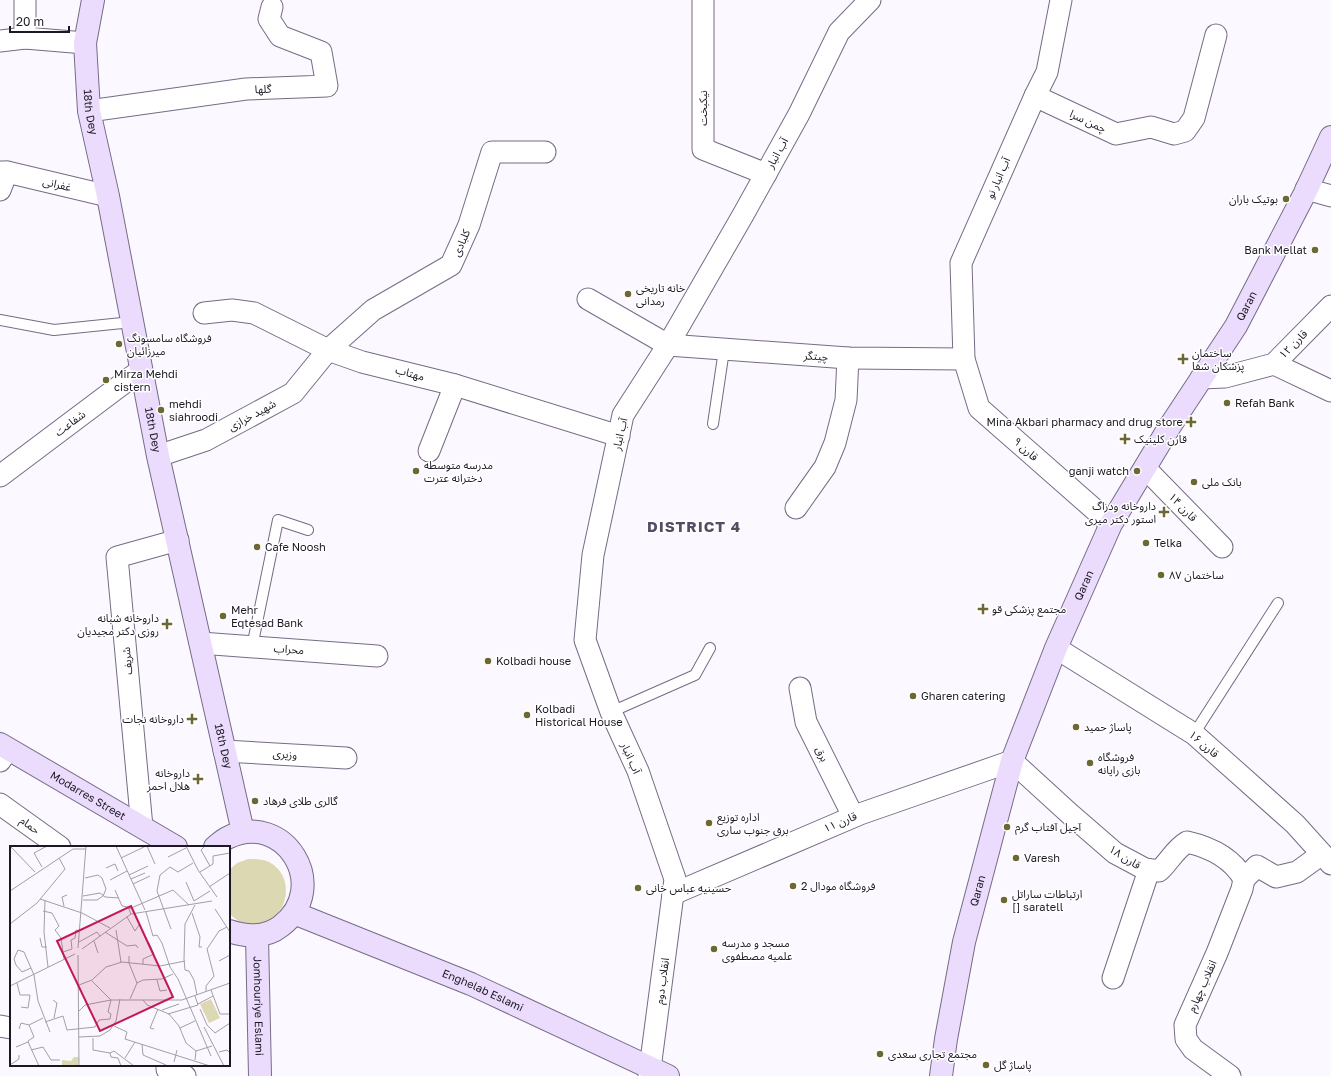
<svg xmlns="http://www.w3.org/2000/svg" width="1331" height="1076" font-family="'Golos Text','Noto Sans Arabic',sans-serif">
<rect width="100%" height="100%" fill="#fbf9ff"/>
<path fill="#dcd8b1" d="M 248,859 C 255,859 262,859 269,862 C 296,876 289,918 260,924 C 248,926 237,922 229,913 L 229,870 L 237,863 Z"/>
<g fill="none" stroke-linecap="round" stroke-linejoin="round">
<g stroke="#766b85" stroke-width="12">
<g id="lane">
<path d="M 0,320 L 54,330 L 132,322"/>
<path d="M 713,424 L 724,350"/>
<path d="M 252,647 L 278,520 L 308,530"/>
<path d="M 611,712 L 695,675 L 710,648"/>
<path d="M 1194,734 L 1278,603"/>
</g>
</g>
<g stroke="#766b85" stroke-width="23">
<g id="street">
<path d="M 703,0 L 703,149 L 766,174"/>
<path d="M 1061,0 L 1047,72 L 1035,96 L 961,263 L 964,359 L 979,408 L 1111,524"/>
<path d="M 25,38 L 25,0"/>
<path d="M 0,41 L 25,38 L 85,43"/>
<path d="M 1035,96 L 1116,134 L 1151,127 L 1174,134 L 1185,131 L 1194,118 L 1216,35"/>
<path d="M 89,111 L 246,89 L 327,86 L 321,52 L 280,36 L 269,19 L 272,7"/>
<path d="M 0,172 L 7,172 L 0,190"/>
<path d="M 7,172 L 108,196"/>
<path d="M 1306,189 L 1331,196"/>
<path d="M 588,299 L 668,345 L 848,358 L 964,359"/>
<path d="M 204,313 L 232,310 L 254,313 L 328,350 L 362,362 L 455,385 L 619,436"/>
<path d="M 1274,364 L 1331,391"/>
<path d="M 1201,378 L 1225,377 L 1274,364 L 1331,306"/>
<path d="M 429,451 L 455,385"/>
<path d="M 158,456 L 206,440 L 293,393 L 328,350 L 373,310 L 451,265 L 469,225 L 492,152 L 545,152"/>
<path d="M 1145,468 L 1222,547"/>
<path d="M 0,476 L 141,370"/>
<path d="M 796,508 L 825,467 L 835,443 L 846,400 L 848,358"/>
<path d="M 200,643 L 377,656"/>
<path d="M 1056,648 L 1194,734 L 1295,824 L 1331,864"/>
<path d="M 800,688 L 806,722 L 853,816"/>
<path d="M 224,751 L 346,758"/>
<path d="M 0,761 L 8,749"/>
<path d="M 0,804 L 60,847"/>
<path d="M 142,827 L 117,557 L 178,540"/>
<path d="M 1244,879 L 1257,866 L 1276,877 L 1297,872 L 1322,854"/>
<path d="M 673,894 L 860,814 L 1012,761 L 1070,814 L 1115,853 L 1145,869 L 1159,871 C 1169,862 1175,849 1187,842 C 1209,847 1232,858 1244,879"/>
<path d="M 1113,978 L 1149,870"/>
<path d="M 0,1026 L 11,1028"/>
<path d="M 167,1065 L 167,1069 L 185,1076"/>
<path d="M 649,1076 L 675,879 L 638,771 L 611,712 L 585,640 L 593,555 L 623,415 L 668,345 L 743,215 L 799,114 L 839,32 L 870,0"/>
<path d="M 1230,1076 L 1193,1049 L 1186,1039 L 1185,1025 L 1217,953 L 1242,889 L 1244,879"/>
</g>
</g>
<g stroke="#766b85" stroke-width="24">
<g id="secondary">
<path id="s1" d="M 93,0 L 85,43 L 89,111 L 108,196 L 158,456 L 243,832"/>
<path id="s2" d="M 0,744 L 176,847"/>
<path d="M 215,847 C 219,844 223,840 227,838 C 284,809 332,887 281,926 C 266,938 247,937 229,931"/>
<path id="s3" d="M 294,913 L 471,984 L 668,1076"/>
<path id="s4" d="M 257,936 L 260,1076"/>
<path id="s5" d="M 941,1076 L 946,1039 L 964,942 L 996,821 L 1012,761 L 1056,648 L 1111,524 L 1170,426 L 1236,326 L 1305,193 L 1331,137"/>
</g>
</g>
<use href="#lane" stroke="#fff" stroke-width="10"/>
<use href="#street" stroke="#fff" stroke-width="21"/>
<use href="#secondary" stroke="#ebdcfd" stroke-width="22"/>
</g>
<g fill="#6c6733" stroke="#fff" stroke-width="1.5">
<circle cx="1286" cy="199" r="4"/>
<circle cx="1315" cy="250" r="4"/>
<circle cx="628" cy="294" r="4"/>
<circle cx="119" cy="344" r="4"/>
<path d="M1181 353h4v4h4v4h-4v4h-4v-4h-4v-4h4z"/>
<circle cx="106" cy="380" r="4"/>
<circle cx="1227" cy="403" r="4"/>
<circle cx="161" cy="410" r="4"/>
<path d="M1189 416h4v4h4v4h-4v4h-4v-4h-4v-4h4z"/>
<path d="M1123 433h4v4h4v4h-4v4h-4v-4h-4v-4h4z"/>
<circle cx="416" cy="471" r="4"/>
<circle cx="1137" cy="471" r="4"/>
<circle cx="1194" cy="482" r="4"/>
<path d="M1162 506h4v4h4v4h-4v4h-4v-4h-4v-4h4z"/>
<circle cx="1146" cy="543" r="4"/>
<circle cx="257" cy="547" r="4"/>
<circle cx="1161" cy="575" r="4"/>
<path d="M981 603h4v4h4v4h-4v4h-4v-4h-4v-4h4z"/>
<circle cx="223" cy="616" r="4"/>
<path d="M165 618h4v4h4v4h-4v4h-4v-4h-4v-4h4z"/>
<circle cx="488" cy="661" r="4"/>
<circle cx="913" cy="696" r="4"/>
<circle cx="527" cy="715" r="4"/>
<path d="M190 713h4v4h4v4h-4v4h-4v-4h-4v-4h4z"/>
<circle cx="1076" cy="727" r="4"/>
<circle cx="1090" cy="763" r="4"/>
<path d="M196 773h4v4h4v4h-4v4h-4v-4h-4v-4h4z"/>
<circle cx="255" cy="801" r="4"/>
<circle cx="709" cy="823" r="4"/>
<circle cx="1007" cy="827" r="4"/>
<circle cx="1016" cy="858" r="4"/>
<circle cx="793" cy="886" r="4"/>
<circle cx="638" cy="888" r="4"/>
<circle cx="1004" cy="900" r="4"/>
<circle cx="714" cy="949" r="4"/>
<circle cx="880" cy="1054" r="4"/>
<circle cx="986" cy="1065" r="4"/>
</g>
<g text-anchor="middle" stroke-width="3" stroke-linejoin="round" paint-order="stroke">
<g font-size="11" fill="#1d1823" stroke="#fff">
<text transform="translate(263 89) rotate(-2)" y="4">گلها</text>
<text transform="translate(703 108) rotate(-90)" y="4">نیکبخت</text>
<text dy="4" stroke="none"><textPath href="#s1" startOffset="113">18th Dey</textPath></text>
<text transform="translate(1088 121) rotate(25)" y="4">چمن سرا</text>
<text transform="translate(777 153) rotate(-61)" y="4">آب انبار</text>
<text transform="translate(998 178) rotate(-66)" y="4">آب انبار نو</text>
<text transform="translate(57 184) rotate(13)" y="4">غفرانی</text>
<text transform="translate(461 243) rotate(-66)" y="4">کلبادی</text>
<text dy="4" stroke="none"><textPath href="#s5" startOffset="837">Qaran</textPath></text>
<text transform="translate(1293 344) rotate(-45)" y="4">قارن ۱۲</text>
<text transform="translate(816 356) rotate(4)" y="4">چیتگر</text>
<text transform="translate(410 373) rotate(15)" y="4">مهتاب</text>
<text transform="translate(252 415) rotate(-29)" y="4">شهید خرازی</text>
<text transform="translate(70 423) rotate(-37)" y="4">شفاعت</text>
<text dy="4" stroke="none"><textPath href="#s1" startOffset="437">18th Dey</textPath></text>
<text transform="translate(620 434) rotate(-77)" y="4">آب انبار</text>
<text transform="translate(1026 449) rotate(42)" y="4">قارن ٩</text>
<text transform="translate(1183 507) rotate(46)" y="4">قارن ۱۴</text>
<text dy="4" stroke="none"><textPath href="#s5" startOffset="513">Qaran</textPath></text>
<text transform="translate(289 649) rotate(4)" y="4">محراب</text>
<text transform="translate(127 661) rotate(-95)" y="4">شریف</text>
<text transform="translate(1204 744) rotate(40)" y="4">قارن ۱۶</text>
<text dy="4" stroke="none"><textPath href="#s1" startOffset="761">18th Dey</textPath></text>
<text transform="translate(285 754) rotate(4)" y="4">وزیری</text>
<text transform="translate(822 754) rotate(63)" y="4">برق</text>
<text transform="translate(631 758) rotate(66)" y="4">آب انبار</text>
<text dy="4" stroke="none"><textPath href="#s2" startOffset="102">Modarres Street</textPath></text>
<text transform="translate(840 822) rotate(-23)" y="4">قارن ۱۱</text>
<text transform="translate(30 825) rotate(36)" y="4">حمام</text>
<text transform="translate(1125 857) rotate(32)" y="4">قارن ۱۸</text>
<text dy="4" stroke="none"><textPath href="#s5" startOffset="189">Qaran</textPath></text>
<text transform="translate(662 981) rotate(-82)" y="4">انقلاب دوم</text>
<text transform="translate(1202 986) rotate(-66)" y="4">انقلاب چهارم</text>
<text dy="4" stroke="none"><textPath href="#s3" startOffset="204">Enghelab Eslami</textPath></text>
<text dy="4" stroke="none"><textPath href="#s4" startOffset="70">Jomhouriye Eslami</textPath></text>
</g>
<g font-size="11" fill="#1d1823" stroke="#fff" text-anchor="start">
<text x="1278" y="203" text-anchor="end">بوتیک باران</text>
<text x="1307" y="254" text-anchor="end">Bank Mellat</text>
<text x="636" y="292">خانه تاریخی<tspan x="636" dy="13">رمدانی</tspan></text>
<text x="127" y="342">فروشگاه سامسونگ<tspan x="127" dy="13">میرزائیان</tspan></text>
<text x="1192" y="357">ساختمان<tspan x="1192" dy="13">پزشکان شفا</tspan></text>
<text x="114" y="378">Mirza Mehdi<tspan x="114" dy="13">cistern</tspan></text>
<text x="1235" y="407">Refah Bank</text>
<text x="169" y="408">mehdi<tspan x="169" dy="13">siahroodi</tspan></text>
<text x="1183" y="426" text-anchor="end">Mina Akbari pharmacy and drug store</text>
<text x="1134" y="443">قارن کلینیک</text>
<text x="424" y="469">مدرسه متوسطه<tspan x="424" dy="13">دخترانه عترت</tspan></text>
<text x="1129" y="475" text-anchor="end">ganji watch</text>
<text x="1202" y="486">بانک ملی</text>
<text x="1156" y="510" text-anchor="end">داروخانه ودراگ<tspan x="1156" dy="13">استور دکتر میری</tspan></text>
<text x="1154" y="547">Telka</text>
<text x="265" y="551">Cafe Noosh</text>
<text x="1169" y="579">ساختمان ٨٧</text>
<text x="992" y="613">مجتمع پزشکی قو</text>
<text x="231" y="614">Mehr<tspan x="231" dy="13">Eqtesad Bank</tspan></text>
<text x="159" y="622" text-anchor="end">داروخانه شبانه<tspan x="159" dy="13">روزی دکتر مجیدیان</tspan></text>
<text x="496" y="665">Kolbadi house</text>
<text x="921" y="700">Gharen catering</text>
<text x="535" y="713">Kolbadi<tspan x="535" dy="13">Historical House</tspan></text>
<text x="184" y="723" text-anchor="end">داروخانه نجات</text>
<text x="1084" y="731">پاساژ حمید</text>
<text x="1098" y="761">فروشگاه<tspan x="1098" dy="13">بازی رایانه</tspan></text>
<text x="190" y="777" text-anchor="end">داروخانه<tspan x="190" dy="13">هلال احمر</tspan></text>
<text x="263" y="805">گالری طلای فرهاد</text>
<text x="717" y="821">اداره توزیع<tspan x="717" dy="13">برق جنوب ساری</tspan></text>
<text x="1015" y="831">آجیل آفتاب گرم</text>
<text x="1024" y="862">Varesh</text>
<text x="801" y="890">فروشگاه مودال 2</text>
<text x="646" y="892">حسینیه عباس خانی</text>
<text x="1012" y="898">ارتباطات ساراتل<tspan x="1012" dy="13">[] saratell</tspan></text>
<text x="722" y="947">مسجد و مدرسه<tspan x="722" dy="13">علمیه مصطفوی</tspan></text>
<text x="888" y="1058">مجتمع تجاری سعدی</text>
<text x="994" y="1069">پاساژ گل</text>
</g>
<g font-size="15" font-weight="bold" letter-spacing="1" fill="#564c65" stroke="#fff">
<text x="694" y="532">DISTRICT 4</text>
</g>
</g>
<g transform="translate(10 846)">
<rect width="220" height="220" fill="#fbf9ff"/>
<path d="M 201,153 L 210,172 L 199,177 L 190,158 ZM 64,211 L 69,211 L 68,220 L 52,220 L 52,214 L 61,215 Z" fill="#dcd8b1"/>
<path fill="none" stroke="#a29fa7" stroke-width="1" d="M 0,0 L 25,26M 106,0 L 135,64M 137,0 L 145,18M 176,0 L 188,24 L 207,51M 194,1 L 191,4 L 200,20M 158,11 L 176,2M 111,12 L 136,0M 32,21 L 24,7 L 37,0M 96,22 L 105,18 L 108,25M 190,26 L 203,18 L 203,10 L 220,7M 119,29 L 138,20M 75,32 L 88,29 L 92,32 L 96,43 L 93,50M 121,33 L 135,27M 100,34 L 117,25M 176,36 L 184,55 L 200,45M 123,38 L 140,30M 199,41 L 220,27M 105,44 L 112,60 L 118,61 L 121,68M 0,45 L 63,3 L 76,3M 73,50 L 90,47 L 95,51 L 109,52M 30,53 L 72,67 L 100,82M 35,54 L 34,86 L 38,121M 73,54 L 87,54 L 93,50M 185,59 L 175,78 L 174,113 L 175,124 L 179,125 L 184,134 L 187,149M 54,60 L 52,51 L 57,49M 119,63 L 163,44 L 179,59M 205,63 L 220,86M 33,65 L 42,67 L 49,80 L 45,84 L 51,92 L 53,106M 136,66 L 143,90 L 147,89 L 152,97 L 160,121 L 168,133 L 201,210M 182,67 L 190,91 L 189,101 L 192,101M 117,71 L 125,85 L 129,79M 0,78 L 27,57 L 55,23 L 49,12M 161,83 L 147,45 L 150,29 L 160,21 L 168,26 L 183,17M 106,84 L 111,116M 95,86 L 117,100 L 126,99 L 128,102M 30,92 L 32,101 L 37,101M 84,95 L 88,107M 69,96 L 87,86 L 90,90M 68,102 L 76,0M 62,103 L 61,94 L 65,92 L 66,84 L 70,85M 72,103 L 121,68 L 202,55M 68,109 L 69,220M 119,110 L 119,117 L 127,137M 54,113 L 53,106 L 62,103M 209,115 L 220,109M 133,118 L 133,113 L 144,108 L 139,97M 21,122 L 12,126 L 6,119 L 4,113 L 8,104 L 14,106 L 24,129 L 28,155 L 40,186M 147,134 L 150,145 L 157,144M 82,135 L 101,154 L 98,166 L 101,168 L 100,173M 7,137 L 10,149 L 20,149 L 18,162 L 11,161M 69,139 L 82,134 L 96,121 L 112,116 L 150,120 L 175,115M 0,140 L 65,108M 201,144 L 210,168 L 220,168M 196,145 L 196,140 L 204,130 L 197,103 L 209,85 L 217,81M 120,153 L 127,137 L 133,134 L 152,133 L 163,128M 43,154 L 47,157 L 44,172M 133,154 L 137,159 L 159,168 L 169,180 L 176,197 L 186,205M 188,158 L 203,150M 190,163 L 197,179 L 205,187 L 220,177M 152,164 L 169,158M 69,165 L 75,159 L 101,154 L 172,154 L 220,137M 158,168 L 188,159 L 185,150M 35,176 L 53,170 L 57,184 L 85,181 L 89,174 L 100,173M 19,179 L 24,191 L 18,195 L 19,198 L 29,220M 19,179 L 33,172M 104,180 L 117,186 L 115,193 L 200,220M 194,181 L 214,220M 170,182 L 185,175M 9,183 L 11,177 L 19,179M 144,183 L 140,182 L 148,163M 69,191 L 90,190 L 100,184 L 106,175 L 110,153M 83,192 L 83,204 L 100,207 L 104,205 L 124,220M 132,198 L 133,209 L 156,219M 6,201 L 18,196M 21,204 L 33,201 L 41,214 L 50,214M 209,206 L 217,204 L 220,207M 100,207 L 101,211 L 108,212 L 111,220M 115,212 L 125,196M 185,214 L 186,205 L 202,200M 164,216 L 167,204M 0,219 L 9,213 L 9,209"/>
<path fill="#c2185b" fill-opacity="0.15" stroke="#c2185b" stroke-width="2" d="M 121,60 L 163,151 L 90,185 L 47,95 Z"/>
<rect width="220" height="220" fill="none" stroke="#1d1823" stroke-width="2"/>
</g>
<path d="M10 26v6h59v-6" fill="none" stroke="#1d1823" stroke-width="2"/>
<text x="16" y="26" font-size="12" fill="#1d1823" stroke="#ffffff" stroke-width="3" paint-order="stroke">20 m</text>
</svg>
